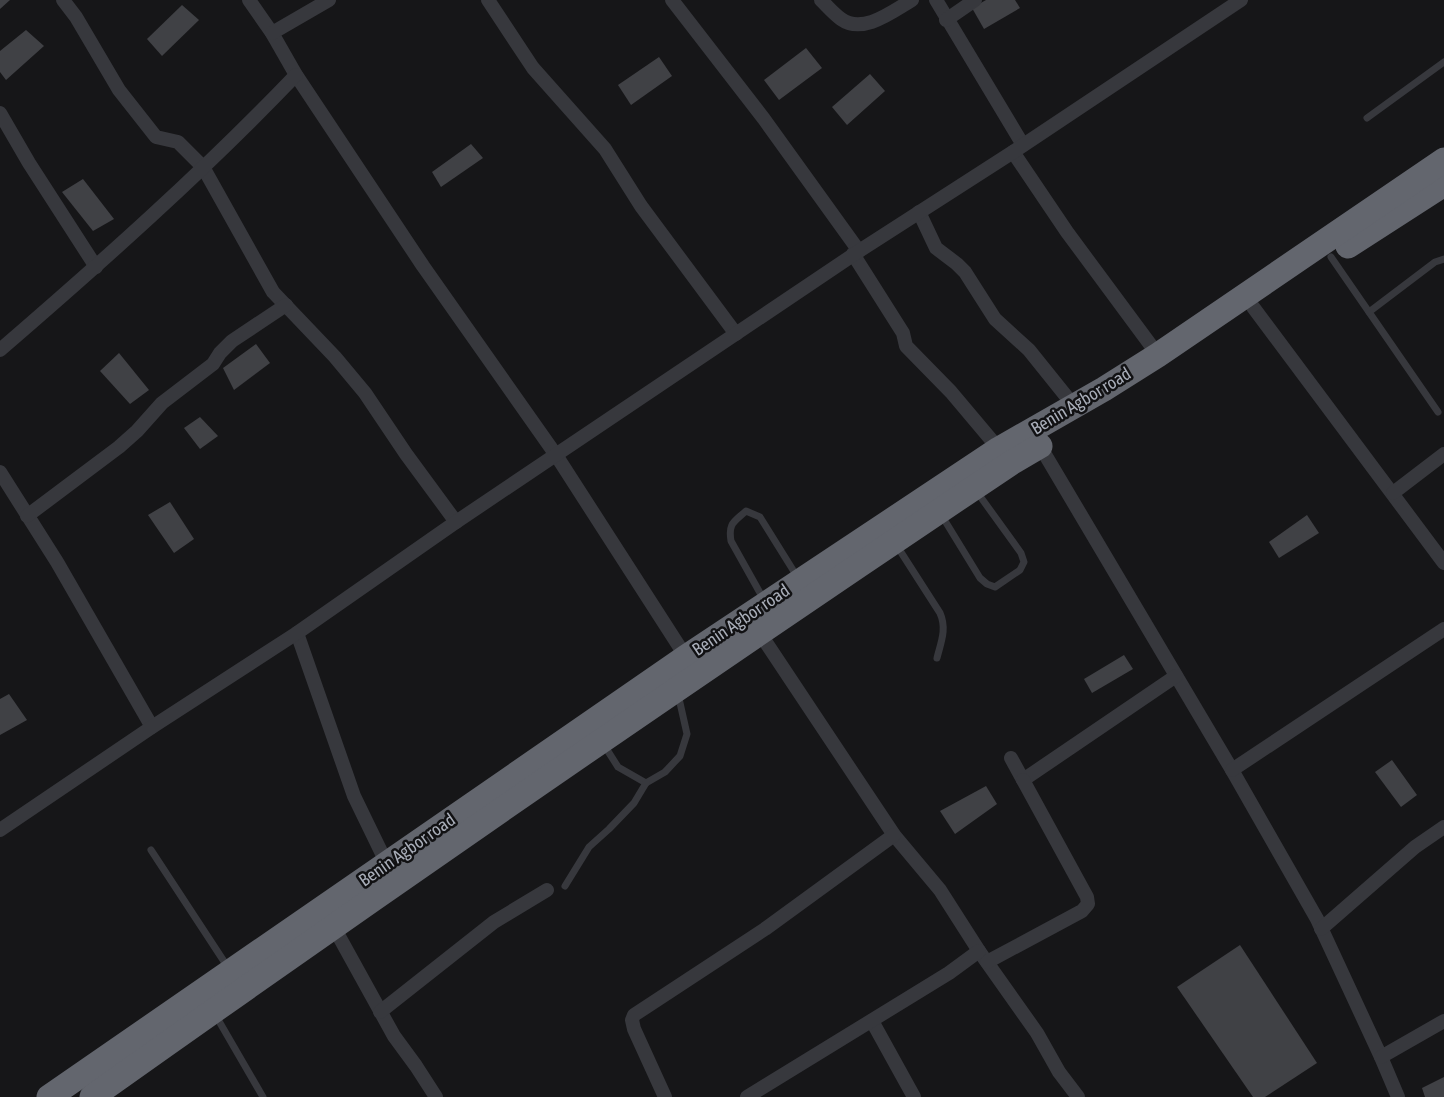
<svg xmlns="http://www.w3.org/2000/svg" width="1444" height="1097" font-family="'Asap Condensed',sans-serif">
<rect width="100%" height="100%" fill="#161618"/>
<g fill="#404145">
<path d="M 0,0 L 10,0 L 0,9 Z"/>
<path d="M 986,0 L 1015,0 L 1020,8 L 984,29 L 972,8 Z"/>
<path d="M 182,5 L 199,20 L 162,56 L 147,39 Z"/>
<path d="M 26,30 L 44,46 L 6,80 L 0,72 L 0,51 Z"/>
<path d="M 806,48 L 822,68 L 779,100 L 764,80 Z"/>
<path d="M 659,57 L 672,76 L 631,105 L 618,85 Z"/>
<path d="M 870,74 L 885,91 L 847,125 L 832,107 Z"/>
<path d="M 471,144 L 483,158 L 441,187 L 432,172 Z"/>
<path d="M 83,179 L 114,219 L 93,231 L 62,192 Z"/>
<path d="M 256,344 L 270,363 L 234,390 L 223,368 Z"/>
<path d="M 119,353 L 149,390 L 130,404 L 100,371 Z"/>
<path d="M 200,417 L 218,436 L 200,449 L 184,428 Z"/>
<path d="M 170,502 L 194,539 L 174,553 L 148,515 Z"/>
<path d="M 1307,515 L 1319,533 L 1279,558 L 1269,542 Z"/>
<path d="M 1124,655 L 1133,669 L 1092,693 L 1084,679 Z"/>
<path d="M 9,694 L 27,720 L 0,735 L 0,699 Z"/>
<path d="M 1392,760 L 1417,795 L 1401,807 L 1375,772 Z"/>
<path d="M 986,786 L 997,804 L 955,834 L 940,811 Z"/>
<path d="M 1240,945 L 1317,1063 L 1265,1097 L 1253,1097 L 1177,987 Z"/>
<path d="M 1444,1077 L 1444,1097 L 1425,1097 L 1422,1088 Z"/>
</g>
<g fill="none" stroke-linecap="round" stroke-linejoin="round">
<g stroke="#37383d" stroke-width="7">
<path d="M 1367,118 L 1444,62"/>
<path d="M 1331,257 L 1438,412"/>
<path d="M 1369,312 L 1435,262 L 1444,259"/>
<path d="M 942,516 L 980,578 L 987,584 L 995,587 L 1020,570 L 1024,562 L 1021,553 L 977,492"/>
<path d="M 897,546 L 940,613 C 947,629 941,642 937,658"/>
<path d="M 764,600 L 731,541 C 728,523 734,522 746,511 L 760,517 L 798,578"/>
<path d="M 604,745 L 618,767 L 646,783 L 665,772 L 680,756 L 687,734 L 678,694"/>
<path d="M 151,850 L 229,969"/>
<path d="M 565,886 L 589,847 L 609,829 L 634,803 L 646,783"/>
<path d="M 216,1016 L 263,1097"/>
</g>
<g stroke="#37383d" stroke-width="14">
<path d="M 63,0 L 76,17 L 119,90 L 156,137 L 178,142 L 203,167 L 273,292 L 335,357 L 365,393 L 406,454 L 456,522"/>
<path d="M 249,0 L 272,33 L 296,75 L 423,266 L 556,455 L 686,657"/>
<path d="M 488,0 L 533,68 L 605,149 L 641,206 L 736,334"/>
<path d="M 672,0 L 764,119 L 859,251"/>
<path d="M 821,0 C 827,6 834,14 841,19 C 863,35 893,11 912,0"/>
<path d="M 936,0 L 1023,145"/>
<path d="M 946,20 L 975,0"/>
<path d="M 272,33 L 329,0"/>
<path d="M 0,113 L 29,163 L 96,267"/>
<path d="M 1013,152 L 1067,232 L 1158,355"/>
<path d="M 919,212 L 936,248 L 957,264 L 965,272 L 995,319 L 1029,350 L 1074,406"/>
<path d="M 853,254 L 903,333 L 906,346 L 951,392 L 999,449"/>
<path d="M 1253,307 L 1444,563"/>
<path d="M 0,350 C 102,262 203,172 296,75"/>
<path d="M 1040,446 L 1232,770 L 1317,919 L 1381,1057 L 1398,1097"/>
<path d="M 0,472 L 57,562 L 152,727"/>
<path d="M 1393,493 L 1444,454"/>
<path d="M 27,516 L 119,447 L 137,431 L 162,403 L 213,364 L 220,353 L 232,341 L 286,305"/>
<path d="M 759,632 L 894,835 L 940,890 L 979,951 L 1037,1033 L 1059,1072 L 1078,1097"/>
<path d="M 297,633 L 354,796 L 387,864"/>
<path d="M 1011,758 L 1023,780 L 1176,676"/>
<path d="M 1232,770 L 1444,629"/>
<path d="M 0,830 L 152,727 L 297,633 L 456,522 L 859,251 L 1013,152 L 1241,0"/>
<path d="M 331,922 L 394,1036 L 416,1066 L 436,1097"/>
<path d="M 1321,929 L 1415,847 L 1444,827"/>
<path d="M 987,962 L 1082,911 L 1088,904 L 1087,897 L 1023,780"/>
<path d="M 380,1012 L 494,922 L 547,890"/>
<path d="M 872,1021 L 914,1097"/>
<path d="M 1381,1057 L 1444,1021"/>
<path d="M 665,1097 L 634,1029 L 632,1020 L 634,1015 L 765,929 L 894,835"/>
<path d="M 747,1097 L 949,973 L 979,951"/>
</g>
<g stroke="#63666e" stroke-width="25">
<path d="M 1348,246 L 1444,184"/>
<path d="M 49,1097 L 686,657 L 999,449 L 1104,389 L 1158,355 L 1444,160"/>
<path d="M 92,1097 C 396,881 702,670 1011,463 L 1040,446"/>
</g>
</g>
<g text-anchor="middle" stroke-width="5" stroke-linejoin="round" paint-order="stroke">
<g font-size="18" fill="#a8adb8" stroke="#111113">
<text transform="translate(1081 401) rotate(-31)" y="6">Benin Agbor road</text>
<text transform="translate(741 620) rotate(-34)" y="6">Benin Agbor road</text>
<text transform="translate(407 850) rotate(-35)" y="6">Benin Agbor road</text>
</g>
</g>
</svg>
